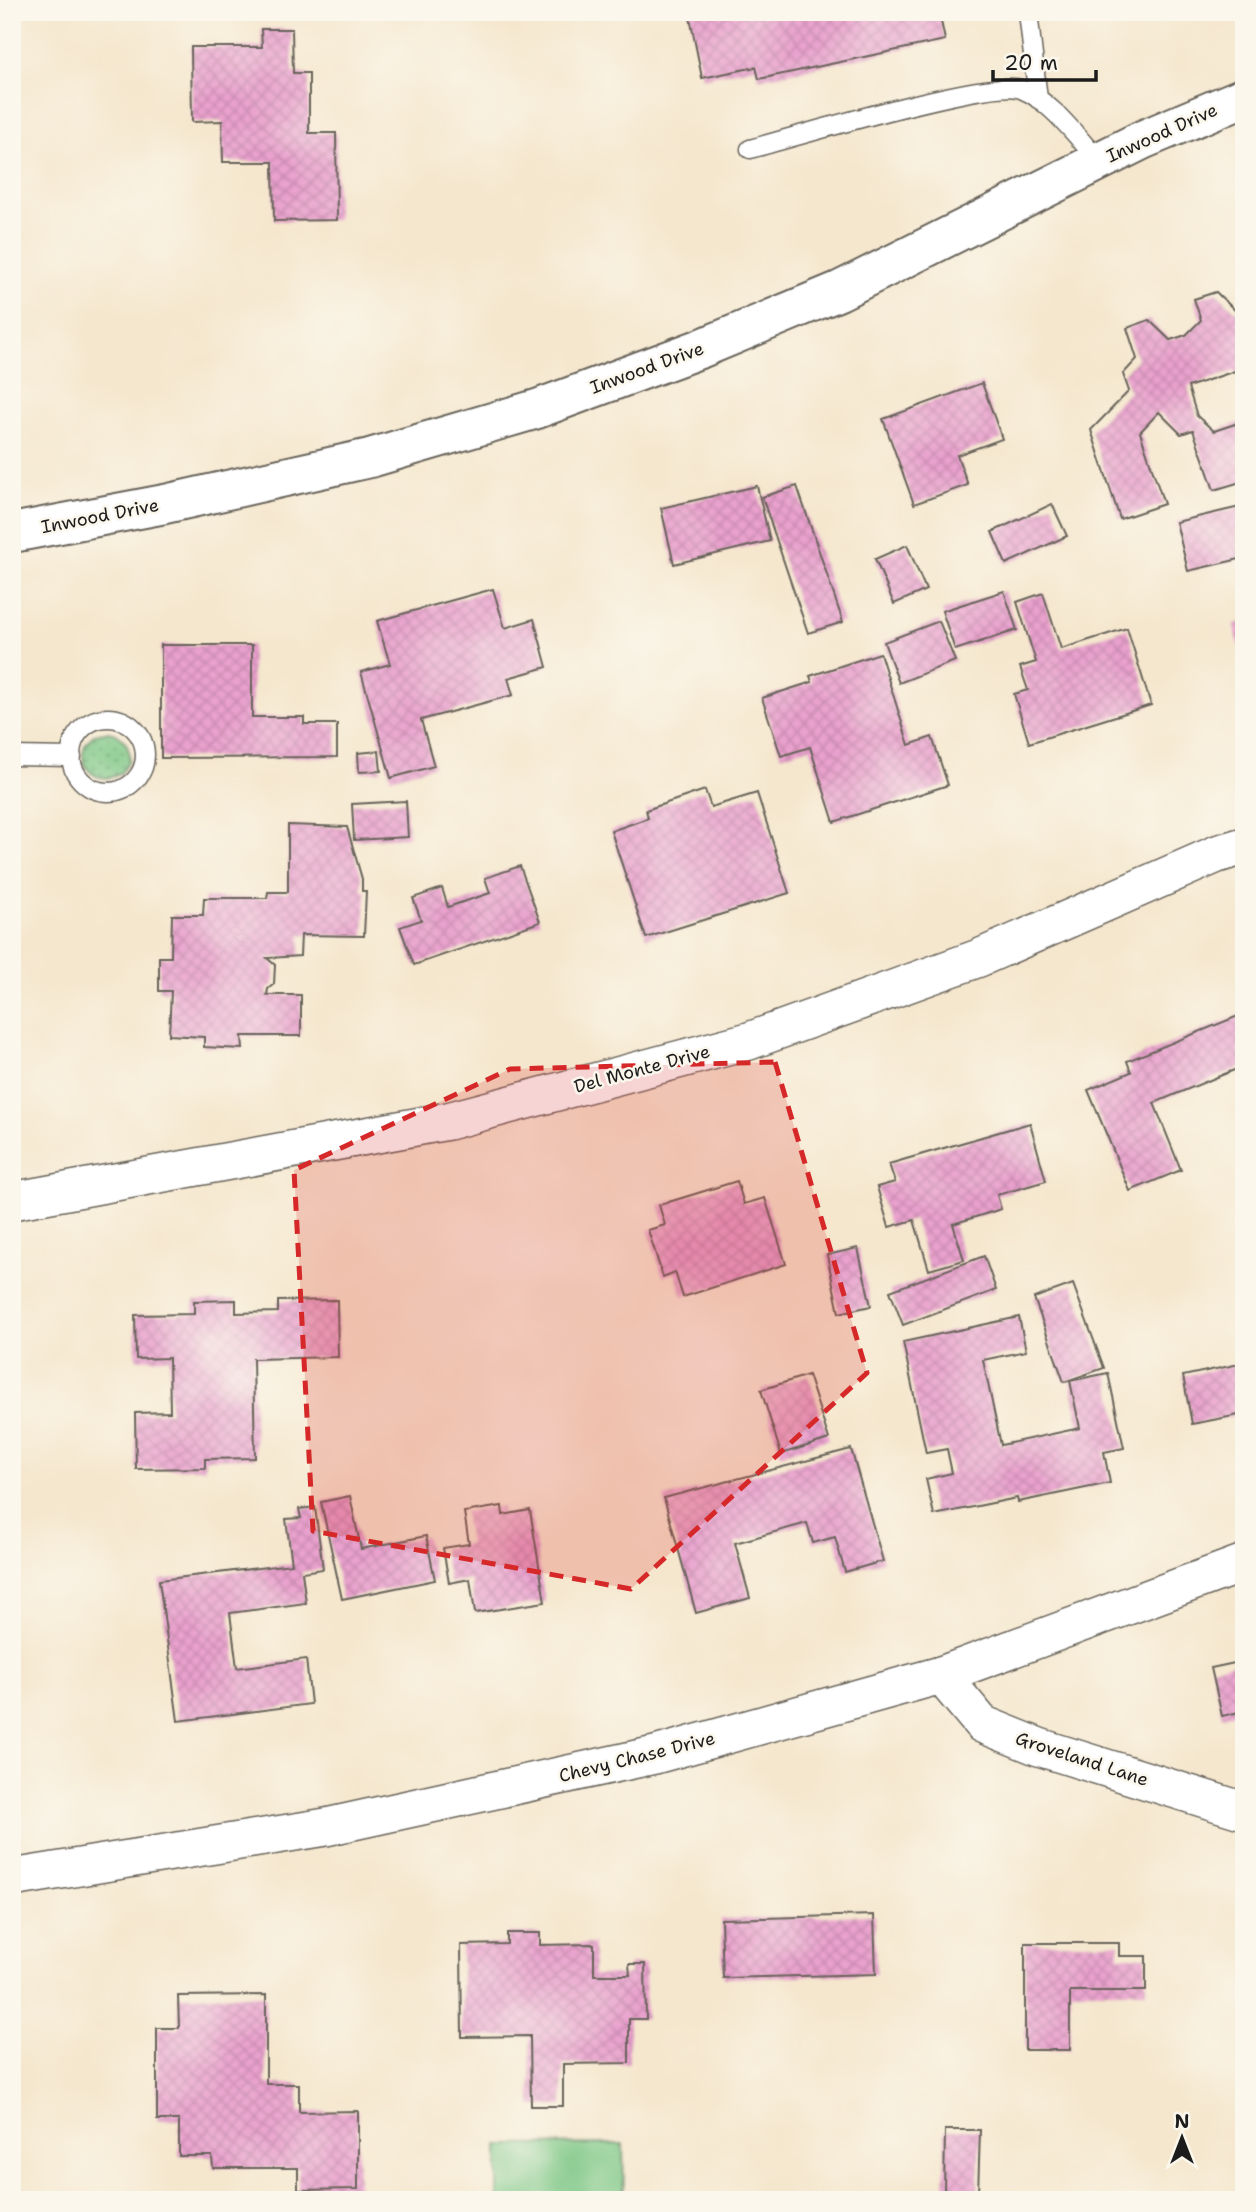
<svg xmlns="http://www.w3.org/2000/svg" width="1256" height="2212" font-family="'Shantell Sans',sans-serif">
<defs>
<pattern id="grass-dots" width="8" height="8" patternUnits="userSpaceOnUse" patternTransform="scale(1.75)"><rect width="8" height="8" fill="#7bc684"/><path d="M2 2h.1M6 6h.1" fill="none" stroke="#64a06b" stroke-width="1.8" stroke-linecap="round"/></pattern>
<pattern id="building-cross-hatch" width="8" height="8" patternUnits="userSpaceOnUse" patternTransform="scale(1.75)"><rect width="8" height="8" fill="#e9a1cd"/><path d="M0 0l8 8M0 8l8-8" fill="none" stroke="#c78aaf"/></pattern>
</defs>
<rect width="100%" height="100%" fill="#fbf7ec"/>
<filter id="ink" filterUnits="userSpaceOnUse"><feTurbulence type="fractalNoise" baseFrequency=".0143" numOctaves="2"/><feDisplacementMap in="SourceGraphic" scale="14" xChannelSelector="R" yChannelSelector="G"/><feConvolveMatrix kernelMatrix="1 2 1 2 8 2 1 2 1" color-interpolation-filters="sRGB"/></filter>
<filter id="wash" filterUnits="userSpaceOnUse"><feTurbulence type="fractalNoise" baseFrequency=".00686" numOctaves="4" result="noise"/><feDisplacementMap in="SourceGraphic" scale="28" xChannelSelector="R" yChannelSelector="G"/><feGaussianBlur stdDeviation="1.57" result="paint"/><feColorMatrix in="noise" values="0 0 0 0 0 0 0 0 0 0 0 0 0 0 0 0 0 1.4 0 .05"/><feComposite in="paint" operator="in"/></filter>
<g filter="url(#wash)">
<rect width="100%" height="100%" fill="#f5e7ce"/>
<circle fill="url(#grass-dots)" stroke="#4c7150" stroke-width="2" cx="106" cy="755" r="23"/>
<path fill="#7bc684" stroke="#4c7150" stroke-width="2" d="M 623,2144 L 624,2200 L 498,2200 L 498,2145 Z"/>
<g id="blocks">
<g fill="url(#building-cross-hatch)">
<path d="M 689,12 L 939,12 L 945,40 L 759,79 L 756,67 L 702,78 Z"/>
<path d="M 261,29 L 292,29 L 293,73 L 309,73 L 309,133 L 336,133 L 337,220 L 274,221 L 273,162 L 223,162 L 222,121 L 192,122 L 191,47 L 262,47 Z"/>
<path d="M 1216,292 L 1243,318 L 1244,375 L 1240,377 L 1235,371 L 1188,387 L 1197,416 L 1214,431 L 1244,421 L 1244,481 L 1214,490 L 1193,430 L 1181,434 L 1159,412 L 1140,432 L 1164,504 L 1120,519 L 1091,430 L 1129,391 L 1123,374 L 1137,359 L 1127,328 L 1149,320 L 1170,340 L 1186,335 L 1201,320 L 1194,299 Z"/>
<path d="M 982,383 L 1002,439 L 957,455 L 968,485 L 914,504 L 883,419 Z"/>
<path d="M 757,486 L 770,541 L 674,564 L 661,508 Z"/>
<path d="M 797,486 L 843,622 L 808,633 L 762,497 Z"/>
<path d="M 1052,504 L 1067,536 L 1006,564 L 992,532 Z"/>
<path d="M 1244,506 L 1244,558 L 1188,571 L 1176,522 Z"/>
<path d="M 907,545 L 926,590 L 894,604 L 875,559 Z"/>
<path d="M 493,589 L 505,628 L 534,619 L 547,667 L 508,678 L 513,695 L 421,720 L 434,766 L 391,778 L 361,672 L 390,664 L 377,621 Z"/>
<path d="M 1004,591 L 1017,630 L 955,650 L 942,611 Z"/>
<path d="M 1043,593 L 1061,649 L 1127,628 L 1151,705 L 1029,743 L 1014,694 L 1028,690 L 1020,667 L 1036,662 L 1017,602 Z"/>
<path d="M 939,621 L 955,661 L 899,683 L 884,642 Z"/>
<path d="M 1244,622 L 1244,662 L 1243,662 L 1234,624 Z"/>
<path d="M 161,645 L 252,645 L 252,717 L 304,717 L 304,724 L 337,724 L 337,757 L 161,758 Z"/>
<path d="M 880,653 L 909,745 L 932,737 L 948,785 L 834,822 L 810,747 L 781,756 L 762,698 L 812,682 L 810,676 Z"/>
<path d="M 379,751 L 381,771 L 359,772 L 358,753 Z"/>
<path d="M 705,790 L 711,807 L 757,793 L 789,893 L 646,938 L 611,831 L 648,818 L 646,810 Z"/>
<path d="M 406,801 L 408,837 L 354,840 L 352,804 Z"/>
<path d="M 288,825 L 347,827 L 362,879 L 362,891 L 366,891 L 364,936 L 301,935 L 300,956 L 267,958 L 275,965 L 274,984 L 268,989 L 267,995 L 301,995 L 301,1036 L 242,1036 L 243,1049 L 204,1047 L 204,1037 L 169,1035 L 171,991 L 159,991 L 159,957 L 171,957 L 172,915 L 203,915 L 204,898 L 267,898 L 268,892 L 288,892 Z"/>
<path d="M 520,866 L 540,922 L 414,965 L 400,927 L 421,920 L 413,898 L 442,888 L 448,907 L 490,893 L 485,878 Z"/>
<path d="M 1238,1016 L 1244,1032 L 1244,1066 L 1154,1103 L 1181,1170 L 1130,1191 L 1088,1090 L 1131,1072 L 1127,1061 Z"/>
<path d="M 1030,1123 L 1046,1181 L 997,1195 L 1001,1209 L 953,1224 L 964,1260 L 929,1270 L 914,1220 L 889,1227 L 877,1187 L 895,1182 L 889,1164 Z"/>
<path d="M 737,1181 L 744,1204 L 765,1198 L 786,1264 L 683,1297 L 675,1272 L 663,1277 L 648,1230 L 665,1225 L 659,1205 Z"/>
<path d="M 858,1248 L 871,1306 L 839,1313 L 827,1255 Z"/>
<path d="M 984,1256 L 996,1290 L 903,1325 L 890,1291 Z"/>
<path d="M 1073,1284 L 1104,1368 L 1064,1382 L 1034,1298 Z"/>
<path d="M 236,1300 L 236,1313 L 278,1312 L 278,1301 L 337,1300 L 338,1357 L 253,1359 L 255,1458 L 205,1459 L 205,1468 L 136,1469 L 135,1413 L 170,1412 L 169,1358 L 136,1359 L 135,1315 L 194,1314 L 194,1301 Z"/>
<path d="M 1019,1317 L 1026,1351 L 983,1360 L 1001,1445 L 1080,1428 L 1070,1381 L 1108,1373 L 1124,1448 L 1104,1452 L 1110,1483 L 1018,1502 L 1017,1498 L 934,1515 L 926,1479 L 952,1473 L 947,1449 L 926,1453 L 903,1342 Z"/>
<path d="M 1244,1363 L 1244,1414 L 1192,1424 L 1183,1376 Z"/>
<path d="M 808,1375 L 829,1439 L 781,1454 L 761,1390 Z"/>
<path d="M 851,1449 L 883,1561 L 845,1572 L 835,1537 L 813,1543 L 807,1523 L 735,1543 L 750,1598 L 696,1613 L 664,1498 Z"/>
<path d="M 350,1496 L 361,1549 L 426,1536 L 435,1580 L 342,1599 L 321,1502 Z"/>
<path d="M 502,1506 L 503,1515 L 530,1510 L 545,1602 L 475,1613 L 470,1579 L 449,1583 L 443,1548 L 469,1544 L 464,1512 Z"/>
<path d="M 315,1507 L 323,1569 L 302,1572 L 306,1603 L 230,1613 L 237,1668 L 306,1659 L 311,1704 L 178,1721 L 159,1580 L 292,1564 L 286,1519 L 301,1518 L 299,1509 Z"/>
<path d="M 1244,1661 L 1244,1711 L 1222,1716 L 1211,1668 Z"/>
<path d="M 874,1915 L 876,1974 L 723,1978 L 721,1919 Z"/>
<path d="M 507,1933 L 540,1933 L 540,1945 L 594,1944 L 594,1975 L 630,1975 L 629,1964 L 645,1964 L 646,2019 L 629,2019 L 629,2063 L 563,2064 L 563,2106 L 531,2106 L 530,2036 L 462,2037 L 461,1945 L 507,1944 Z"/>
<path d="M 1025,1943 L 1119,1943 L 1119,1956 L 1146,1956 L 1146,1991 L 1070,1991 L 1070,2050 L 1025,2050 Z"/>
<path d="M 266,1995 L 266,2084 L 299,2084 L 299,2112 L 358,2111 L 358,2189 L 298,2190 L 298,2168 L 213,2168 L 212,2156 L 179,2156 L 179,2120 L 157,2120 L 157,2028 L 179,2028 L 178,1996 Z"/>
<path d="M 945,2130 L 980,2130 L 978,2194 L 944,2194 Z"/>
</g>
</g>
</g>
<g filter="url(#ink)">
<use href="#blocks" fill-opacity="0" stroke="#68635a" stroke-width="2"/>
<g fill="none" stroke-linecap="round" stroke-linejoin="round">
<g stroke="#68635a" stroke-width="21">
<g id="service">
<path d="M 1028,12 L 1038,99"/>
<path d="M 750,149 C 792,138 991,77 1021,89 C 1050,100 1078,138 1099,161"/>
<circle cx="108" cy="755" r="37"/>
<path d="M 12,756 L 72,757"/>
</g>
</g>
<g stroke="#68635a" stroke-width="40">
<g id="minor">
<path d="M 12,1201 L 448,1121 L 749,1041 L 979,958 L 1217,854 L 1244,846"/>
<path d="M 941,1675 L 982,1724 L 1039,1747 L 1244,1811"/>
<path d="M 12,1878 L 326,1827 L 655,1755 L 941,1675 L 1244,1563"/>
</g>
</g>
<g stroke="#68635a" stroke-width="42">
<path id="tertiary" d="M 12,533 L 165,504 L 370,458 L 537,409 L 702,348 L 839,291 L 1142,140 L 1244,97"/>
</g>
<use href="#service" stroke="#fff" stroke-width="18"/>
<use href="#minor" stroke="#fff" stroke-width="37"/>
<use href="#tertiary" stroke="#fff" stroke-width="38"/>
</g>
</g>
<path fill="#d62828" fill-opacity="0.2" stroke="#d62828" stroke-width="5" stroke-dasharray="14 9" stroke-linejoin="round" d="M 775,1062 L 867,1373 L 631,1589 L 313,1531 L 294,1170 L 510,1069 Z"/>
<g text-anchor="middle" stroke-width="5" stroke-linejoin="round" paint-order="stroke">
<g font-size="18" fill="#1c1c1c" stroke="#fbf7ec">
<text transform="translate(1162 133) rotate(-24)" y="6">Inwood Drive</text>
<text transform="translate(647 368) rotate(-20)" y="6">Inwood Drive</text>
<text transform="translate(100 516) rotate(-11)" y="6">Inwood Drive</text>
<text transform="translate(642 1069) rotate(-15)" y="6">Del Monte Drive</text>
<text transform="translate(637 1757) rotate(-14)" y="6">Chevy Chase Drive</text>
<text transform="translate(1082 1759) rotate(18)" y="6">Groveland Lane</text>
</g>
</g>
<rect width="1256" height="2212" fill="none" stroke="#fbf7ec" stroke-width="42"/>
<g transform="translate(1182 2138)" stroke="#fbf7ec" stroke-width="5" paint-order="stroke">
<path d="M0-5L12 26L0 18L-12 26Z" fill="#1c1c1c"/>
<text y="-10" font-size="19" font-weight="bold" text-anchor="middle" fill="#1c1c1c">N</text>
</g>
<path d="M993 70v10h103v-10" fill="none" stroke="#1c1c1c" stroke-width="3.5"/>
<text x="1004" y="70" font-size="21" fill="#1c1c1c" stroke="#fbf7ec" stroke-width="5" paint-order="stroke">20 m</text>
</svg>
